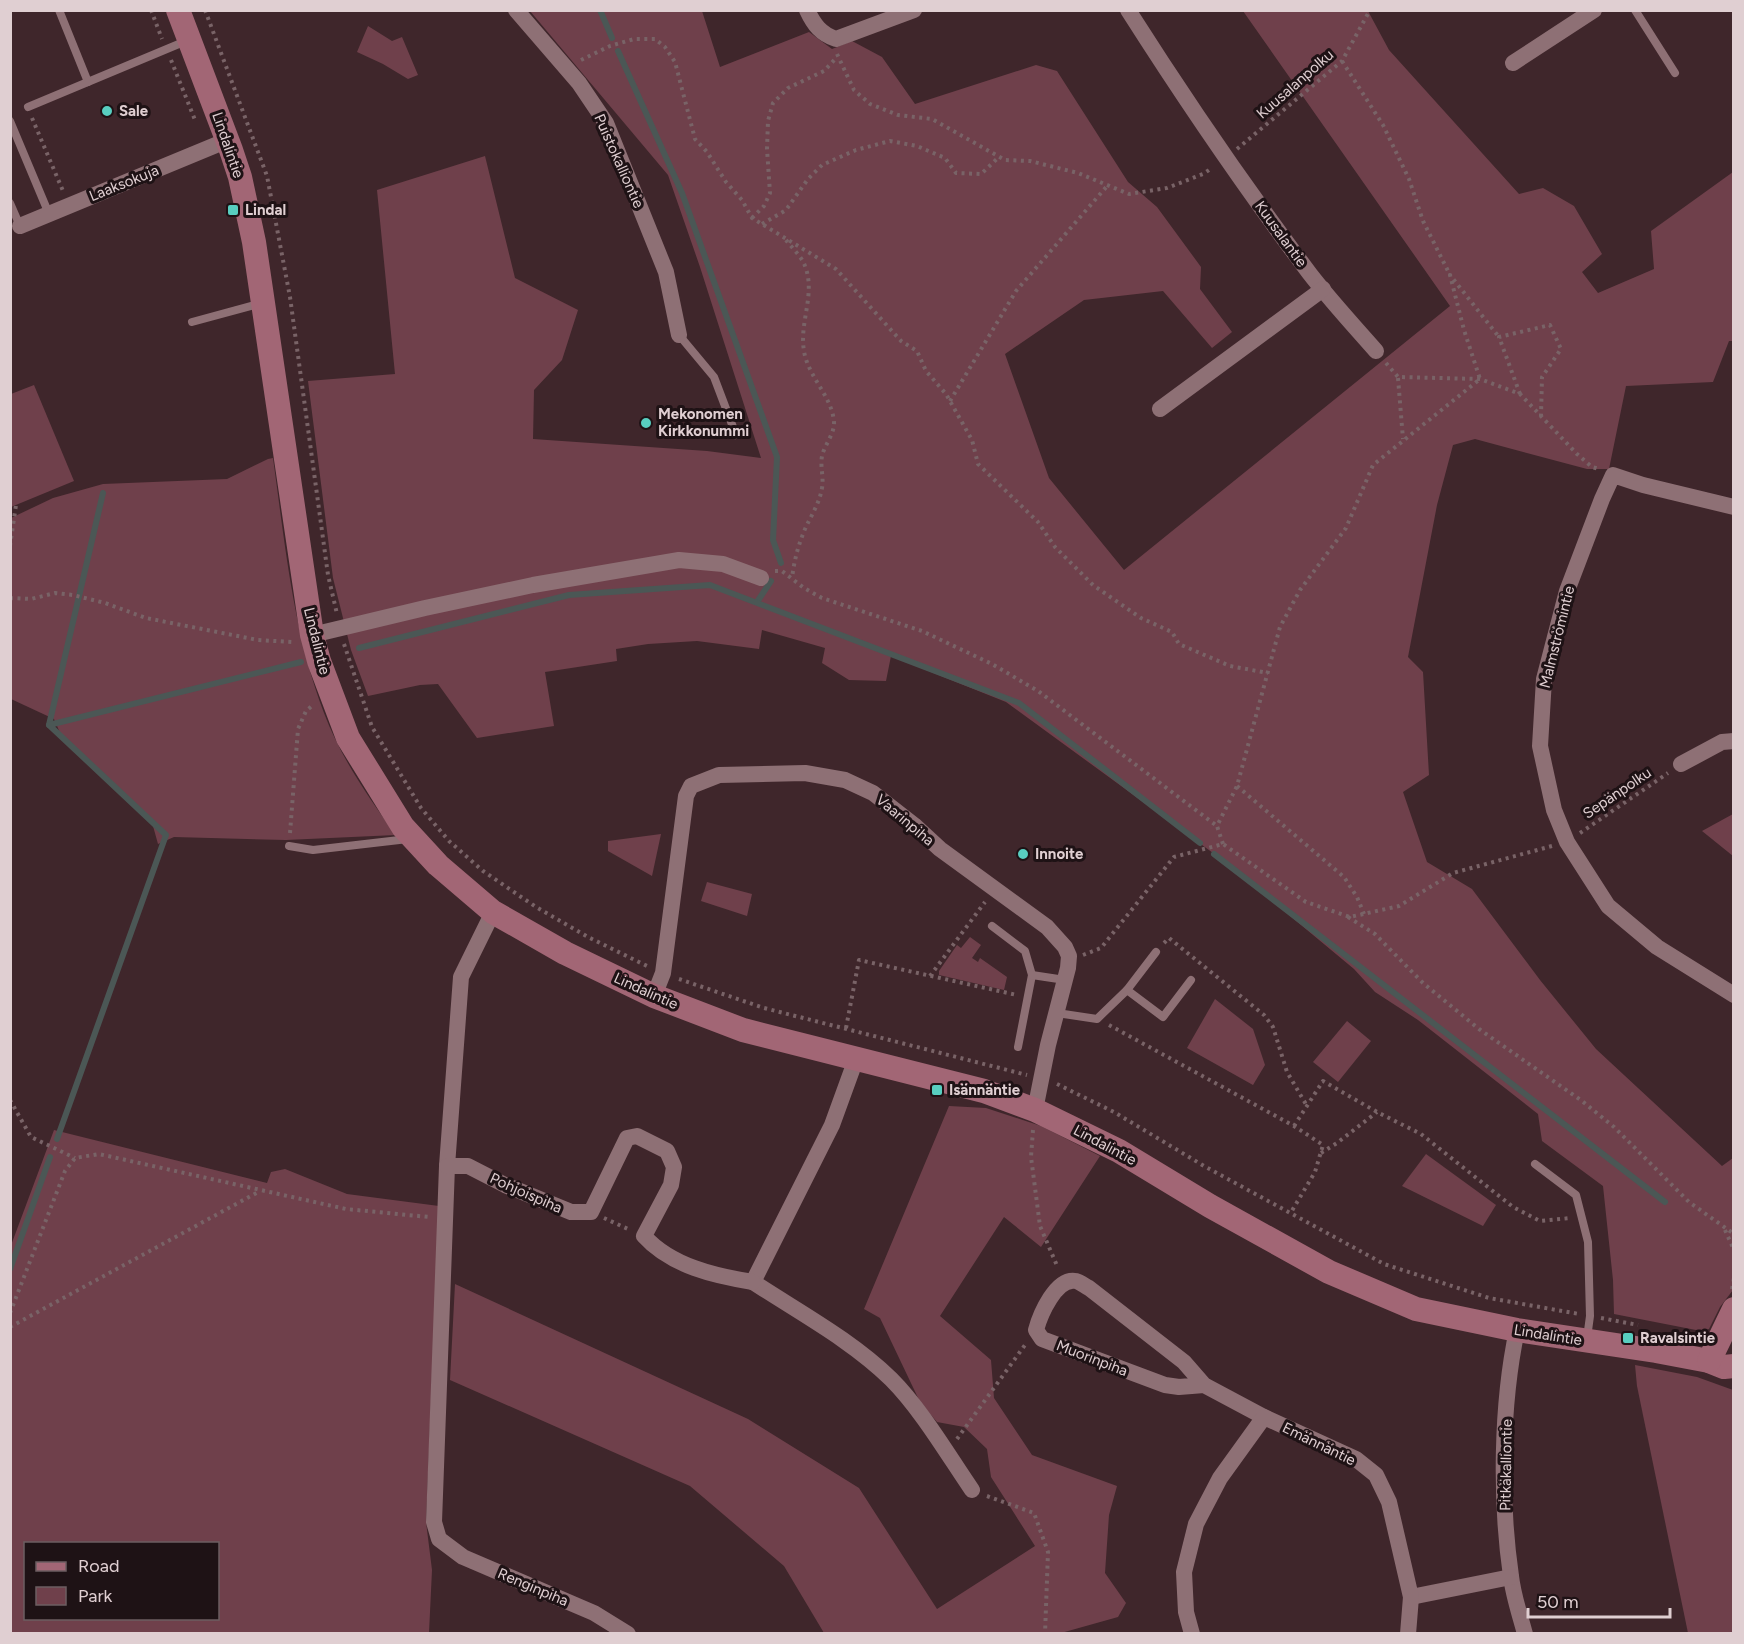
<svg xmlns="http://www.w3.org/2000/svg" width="1744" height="1644" font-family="Figtree,sans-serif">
<rect width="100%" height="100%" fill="#3f262b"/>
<g fill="#6f404b" fill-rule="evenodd">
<path d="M 530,11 L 702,11 L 720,67 L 809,32 L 832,49 L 852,41 L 882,57 L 915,104 L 1036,65 L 1057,71 L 1128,182 L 1157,207 L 1201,267 L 1200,289 L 1232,332 L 1212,348 L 1163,291 L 1084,300 L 1005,354 L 1049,478 L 1124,570 L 1450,306 L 1243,11 L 1368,11 L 1389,50 L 1519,194 L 1543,188 L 1574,206 L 1602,254 L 1582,272 L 1598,293 L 1654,269 L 1651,231 L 1733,172 L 1733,341 L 1729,341 L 1713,382 L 1626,386 L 1609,469 L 1587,469 L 1475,439 L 1453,445 L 1437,505 L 1408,657 L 1423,672 L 1429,775 L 1403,792 L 1427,862 L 1472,889 L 1540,980 L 1596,1049 L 1722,1166 L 1733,1158 L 1733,1290 L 1720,1307 L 1709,1329 L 1701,1331 L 1614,1314 L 1613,1280 L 1603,1186 L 1542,1141 L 1538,1114 L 1418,1020 L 1375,992 L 1354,969 L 1224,861 L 1006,702 L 891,656 L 886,681 L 849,680 L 822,663 L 825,648 L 762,630 L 759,649 L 697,641 L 648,644 L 616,649 L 617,661 L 545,672 L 554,726 L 477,738 L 438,684 L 420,685 L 368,696 L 351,650 L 333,578 L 308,381 L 395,374 L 377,190 L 485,156 L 515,278 L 578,310 L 562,360 L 534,390 L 533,439 L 707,451 L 761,458 L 700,267 L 668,175 Z"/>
<path d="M 368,26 L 392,41 L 402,37 L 418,75 L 408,79 L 383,64 L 357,52 Z"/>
<path d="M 34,385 L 74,481 L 11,507 L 11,394 Z"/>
<path d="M 273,458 C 285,544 293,631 324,713 C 341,758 368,797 396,835 L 286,840 L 174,837 L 158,844 L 153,826 L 61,735 L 54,719 L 11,699 L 11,518 L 53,498 L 103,484 L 227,479 L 268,459 Z"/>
<path d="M 1733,814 L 1733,856 L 1702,831 Z"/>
<path d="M 661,834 L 652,876 L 608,851 L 608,841 Z"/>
<path d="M 707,882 L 752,894 L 747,916 L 701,901 Z"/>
<path d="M 970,937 L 981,945 L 972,958 L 978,962 L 980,958 L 1007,977 L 1004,990 L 939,975 L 939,971 L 957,945 L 961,948 Z"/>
<path d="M 1215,999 L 1253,1029 L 1265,1065 L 1253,1085 L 1187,1048 Z"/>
<path d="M 1347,1021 L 1371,1041 L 1338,1082 L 1313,1062 Z"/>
<path d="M 949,1106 L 986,1108 L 1041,1126 L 1100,1156 L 1041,1247 L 1004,1217 L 940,1316 L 991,1360 L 994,1398 L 1032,1455 L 1117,1486 L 1109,1515 L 1105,1573 L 1126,1603 L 1118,1617 L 1061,1633 L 824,1633 L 784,1566 L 690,1486 L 450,1380 L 455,1284 L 748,1419 L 859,1488 L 937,1609 L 1035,1546 L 991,1477 L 987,1449 L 964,1427 L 937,1422 L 920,1402 L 880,1318 L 864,1309 Z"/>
<path d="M 54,1130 L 267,1183 L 271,1172 L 285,1169 L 347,1194 L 439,1206 L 426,1522 L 432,1570 L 429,1633 L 11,1633 L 10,1248 ZM 26,1544 L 218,1544 L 218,1618 L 26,1618 Z"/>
<path d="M 1426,1154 L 1496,1205 L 1483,1226 L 1402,1186 Z"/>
<path d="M 1635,1365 L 1697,1377 L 1733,1390 L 1733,1633 L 1688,1633 L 1637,1386 Z"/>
</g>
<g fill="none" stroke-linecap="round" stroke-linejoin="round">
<g stroke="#4b5755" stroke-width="6">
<path d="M 600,10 L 612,38"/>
<path d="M 618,51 L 682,193 L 777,457 L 773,540 L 781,563"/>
<path d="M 757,602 L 771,581"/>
<path d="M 359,648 L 569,595 L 710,585 L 1019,703 L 1200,843"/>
<path d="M 49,725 L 103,493"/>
<path d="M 1214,854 L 1665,1202"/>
<path d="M 57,1139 L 166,835 L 49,725 L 301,662"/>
<path d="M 10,1269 L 50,1157"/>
</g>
<g stroke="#796367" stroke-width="4" stroke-dasharray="3 4.5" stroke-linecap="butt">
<path d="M 151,10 L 162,39"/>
<path d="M 205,10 L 267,176 L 290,297 L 328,575 L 337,614"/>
<path d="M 837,54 L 854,90 L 870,104 L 898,115 L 932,119 L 1005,160 L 1030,161 L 1078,173 L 1129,194 L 1167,188 L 1203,174 L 1212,168"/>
<path d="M 171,60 L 195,120"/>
<path d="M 581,60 L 610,46 L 634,39 L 655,39 L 665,47 L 675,62 L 695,139 L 707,152 L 726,182 L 742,200 L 752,218 L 836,269 L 901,341 L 917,351 L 926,371 L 946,394 L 972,440 L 978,464 L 1038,522 L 1055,547 L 1093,585 L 1141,618 L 1172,632 L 1179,644 L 1230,666 L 1268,673"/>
<path d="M 1342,61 L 1383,125 L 1409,179 L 1423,221 L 1450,275"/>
<path d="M 32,118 L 63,191"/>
<path d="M 1237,149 L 1342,61 L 1370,10"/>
<path d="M 752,218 L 764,206 L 770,193 L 767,149 L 768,121 L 773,103 L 788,88 L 824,71 L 837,57"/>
<path d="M 762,224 L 786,210 L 808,179 L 822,165 L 856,150 L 890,141 L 917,146 L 945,158 L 956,173 L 981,174 L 999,157"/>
<path d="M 786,240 C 792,248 802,257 805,266 C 816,294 799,322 804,351 C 808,377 832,396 834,422 C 835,433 824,446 822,456 C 820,467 824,478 822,488 C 819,506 809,518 803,534 C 797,549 794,563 792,578"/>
<path d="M 1386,363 L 1398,377 L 1480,379 L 1520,394 L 1577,454 L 1592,467 L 1599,469"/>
<path d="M 1398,378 L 1403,439"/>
<path d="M 1520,394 L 1499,337 L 1550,325 L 1561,349 L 1542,377 L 1541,416"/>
<path d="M 950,401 L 1016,291 L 1108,185"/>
<path d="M 10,546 L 16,505"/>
<path d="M 775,571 L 782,571 L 804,588 L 822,598 L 922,631 L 992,664 L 1038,691 L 1217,826"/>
<path d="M 10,598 L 31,599 L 55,593 L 73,595 L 105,603 L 146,618 L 258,640 L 292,642"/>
<path d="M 344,644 L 372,727 L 421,808 L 449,841 L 483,871 L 536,907 L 588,937 L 647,966"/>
<path d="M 1237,786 L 1344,877 L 1357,897 L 1364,914"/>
<path d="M 290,833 L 298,729 L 306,711 L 313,705"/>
<path d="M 1580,833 L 1668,773"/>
<path d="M 1223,844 L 1217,826 L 1237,786 L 1280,627 L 1300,590 L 1346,528 L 1373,465 L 1480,379 L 1464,330 L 1450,275 L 1499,337"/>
<path d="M 1348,917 L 1375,934 L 1423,983 L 1479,1029 L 1582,1101 L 1614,1127 L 1689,1202 L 1734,1234"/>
<path d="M 1164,943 L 1169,938 L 1264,1015 L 1273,1027 L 1287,1072 L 1307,1106"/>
<path d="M 1083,955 L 1101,948 L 1174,857 L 1223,844 L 1306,902 L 1350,917 L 1399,906 L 1453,873 L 1552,846"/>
<path d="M 930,976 L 985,902"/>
<path d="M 679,979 L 764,1008 L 1027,1075"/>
<path d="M 1109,1025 L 1294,1126 L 1323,1145 L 1315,1172 L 1290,1214"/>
<path d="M 846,1028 L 859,960 L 1017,995"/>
<path d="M 1057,1084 L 1114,1112 L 1204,1166 L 1384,1264 L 1489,1298 L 1579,1314"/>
<path d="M 10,1100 L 31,1137 L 75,1158"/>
<path d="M 1294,1126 L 1323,1081 L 1377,1112 L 1421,1134 L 1513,1207 L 1540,1221 L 1571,1218"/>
<path d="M 1033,1130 L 1031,1157 L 1040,1226 L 1058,1268"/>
<path d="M 1321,1153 L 1337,1143 L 1377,1112"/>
<path d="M 604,1218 L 630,1230"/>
<path d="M 1725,1230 L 1734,1250"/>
<path d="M 1732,1289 L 1734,1278"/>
<path d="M 10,1313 L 65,1171 L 75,1158 L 99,1154 L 346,1209 L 429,1217"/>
<path d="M 1601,1318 L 1638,1325"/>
<path d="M 10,1327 L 260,1191"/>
<path d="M 957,1439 L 1025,1345"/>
<path d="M 987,1496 L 1034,1513 L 1048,1552 L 1045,1634"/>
</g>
<g stroke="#8e7075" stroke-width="8">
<path d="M 59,10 L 88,82"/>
<path d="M 1635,10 L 1675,73"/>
<path d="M 28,107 L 186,41"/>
<path d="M 10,121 L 49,214"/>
<path d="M 10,203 L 20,226"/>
<path d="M 192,322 L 262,303"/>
<path d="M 679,335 L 714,377 L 736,435"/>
<path d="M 289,846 L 313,850 L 408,839"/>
<path d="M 992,926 L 1025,951 L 1032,975 L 1018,1047"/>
<path d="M 1156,952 L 1127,990 L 1163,1017 L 1191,980"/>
<path d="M 1032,975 L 1065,980"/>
<path d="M 1057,1013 L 1097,1019 L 1127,990"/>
<path d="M 1535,1164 L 1576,1195 L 1588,1242 L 1590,1316 L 1587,1338"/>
</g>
<g stroke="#8e7075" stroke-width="16">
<path d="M 516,10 L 579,83 L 606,123 L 666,272 L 679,335"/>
<path d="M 807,10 C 814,25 821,34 836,39 L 914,10"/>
<path d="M 1128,10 C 1186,101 1246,189 1310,274 C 1331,301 1354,326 1376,351"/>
<path d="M 1513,63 L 1594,10"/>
<path d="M 20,226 L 228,140"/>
<path d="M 1160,409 L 1323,289"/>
<path d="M 1734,507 L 1643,485 L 1613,475 L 1602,499 L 1567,591 L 1544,679 L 1540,746 L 1554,810 L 1567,842 L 1608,906 L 1657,947 L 1734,995"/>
<path d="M 312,635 L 425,608 L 533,585 L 679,560 L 723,564 L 761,578"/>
<path d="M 1681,764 L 1722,742 L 1734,741"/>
<path d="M 493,912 L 461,977 L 447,1166 L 434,1522 L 439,1539 L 463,1557 L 594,1613 L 628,1634"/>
<path d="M 654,996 L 663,973 L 686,796 L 691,786 L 719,775 L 805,773 L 845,780 L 873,793 L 914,825 L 940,849 L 1047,927 L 1065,947 L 1069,956 L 1068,968 L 1048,1045 L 1035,1110"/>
<path d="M 856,1059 L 832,1125 L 753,1282 C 800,1313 851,1340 891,1379 C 921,1409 948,1455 972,1490"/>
<path d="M 447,1166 L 468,1166 L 505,1185 L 571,1212 L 591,1212 L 627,1138 L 637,1136 L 667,1151 L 674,1167 L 671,1185 L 644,1236 C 671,1266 715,1276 753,1282"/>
<path d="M 1517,1330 C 1501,1405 1500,1500 1511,1576 C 1513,1595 1520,1615 1525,1634"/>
<path d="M 1204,1385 L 1179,1387 L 1165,1385 L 1042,1339 L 1036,1330 C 1040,1315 1056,1277 1076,1281 C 1080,1282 1085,1286 1089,1288 L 1184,1362 L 1204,1385 L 1264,1417"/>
<path d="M 1411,1597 L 1511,1577"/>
<path d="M 1192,1634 L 1186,1612 L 1184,1572 L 1196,1524 L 1220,1478 L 1264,1417 L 1356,1459 L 1376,1475 L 1389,1502 L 1411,1597 L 1408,1634"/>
</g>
<g stroke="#a26675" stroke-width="24">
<path d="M 178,10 L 231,150 L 240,177 L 254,242 L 312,635 L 319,661 L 348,738 L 403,827 L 438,865 L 493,912 L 565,953 L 654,996 L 743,1030 L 984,1091 L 1035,1110 L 1119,1151 L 1210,1206 L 1329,1272 L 1416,1309 L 1517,1330 L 1656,1351 L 1709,1361 L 1724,1367 L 1734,1366"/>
<path d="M 1709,1361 L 1734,1309"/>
</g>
</g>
<g fill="#58cec0" stroke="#1e1215" stroke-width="2">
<circle cx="107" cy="111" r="6"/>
<rect x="227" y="204" width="12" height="12" rx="3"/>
<circle cx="646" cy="423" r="6"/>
<circle cx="1023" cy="854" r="6"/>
<rect x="931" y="1084" width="12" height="12" rx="3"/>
<rect x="1622" y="1332" width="12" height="12" rx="3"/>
</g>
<g text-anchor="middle" stroke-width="6" stroke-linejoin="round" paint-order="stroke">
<g font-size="15" fill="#e0cfd2" stroke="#1e1215">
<text transform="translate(1295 84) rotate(-41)" y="5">Kuusalanpolku</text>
<text transform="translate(228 145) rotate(71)" y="5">Lindalintie</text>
<text transform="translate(619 161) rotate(66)" y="5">Puistokalliontie</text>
<text transform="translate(124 183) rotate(-22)" y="5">Laaksokuja</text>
<text transform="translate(1281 234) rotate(54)" y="5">Kuusalantie</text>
<text transform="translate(1557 637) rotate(-76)" y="5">Malmströmintie</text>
<text transform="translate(317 641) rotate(76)" y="5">Lindalintie</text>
<text transform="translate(1617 793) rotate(-34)" y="5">Sepänpolku</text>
<text transform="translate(905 820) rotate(40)" y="5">Vaarinpiha</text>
<text transform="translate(646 991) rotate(24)" y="5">Lindalintie</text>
<text transform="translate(1105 1145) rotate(28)" y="5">Lindalintie</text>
<text transform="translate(526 1193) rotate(24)" y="5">Pohjoispiha</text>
<text transform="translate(1548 1335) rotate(9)" y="5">Lindalintie</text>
<text transform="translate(1092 1358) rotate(21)" y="5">Muorinpiha</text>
<text transform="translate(1319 1444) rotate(26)" y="5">Emännäntie</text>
<text transform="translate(1506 1465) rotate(-89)" y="5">Pitkäkalliontie</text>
<text transform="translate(533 1587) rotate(23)" y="5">Renginpiha</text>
</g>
<g font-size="15" font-weight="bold" fill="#e0cfd2" stroke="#1e1215" text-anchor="start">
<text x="119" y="116">Sale</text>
<text x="245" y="215">Lindal</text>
<text x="658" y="419">Mekonomen<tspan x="658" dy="17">Kirkkonummi</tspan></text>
<text x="1035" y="859">Innoite</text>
<text x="949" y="1095">Isännäntie</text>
<text x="1640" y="1343">Ravalsintie</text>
</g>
</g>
<rect width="1744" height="1644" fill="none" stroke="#e0cfd2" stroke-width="24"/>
<rect x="24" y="1542" width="195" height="78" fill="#1e1215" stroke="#6c5e61" stroke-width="1.5"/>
<rect x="36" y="1562" width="30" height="9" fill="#a26675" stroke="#6c5e61" stroke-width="1.5"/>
<text x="78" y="1572" font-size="18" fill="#e0cfd2">Road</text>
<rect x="36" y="1587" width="30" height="18" fill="#6f404b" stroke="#6c5e61" stroke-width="1.5"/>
<text x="78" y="1602" font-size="18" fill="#e0cfd2">Park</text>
<path d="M1528 1608v9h142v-9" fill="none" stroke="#e0cfd2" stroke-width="3"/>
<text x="1537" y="1608" font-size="18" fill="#e0cfd2" stroke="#1e1215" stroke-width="4.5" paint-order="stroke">50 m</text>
</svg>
